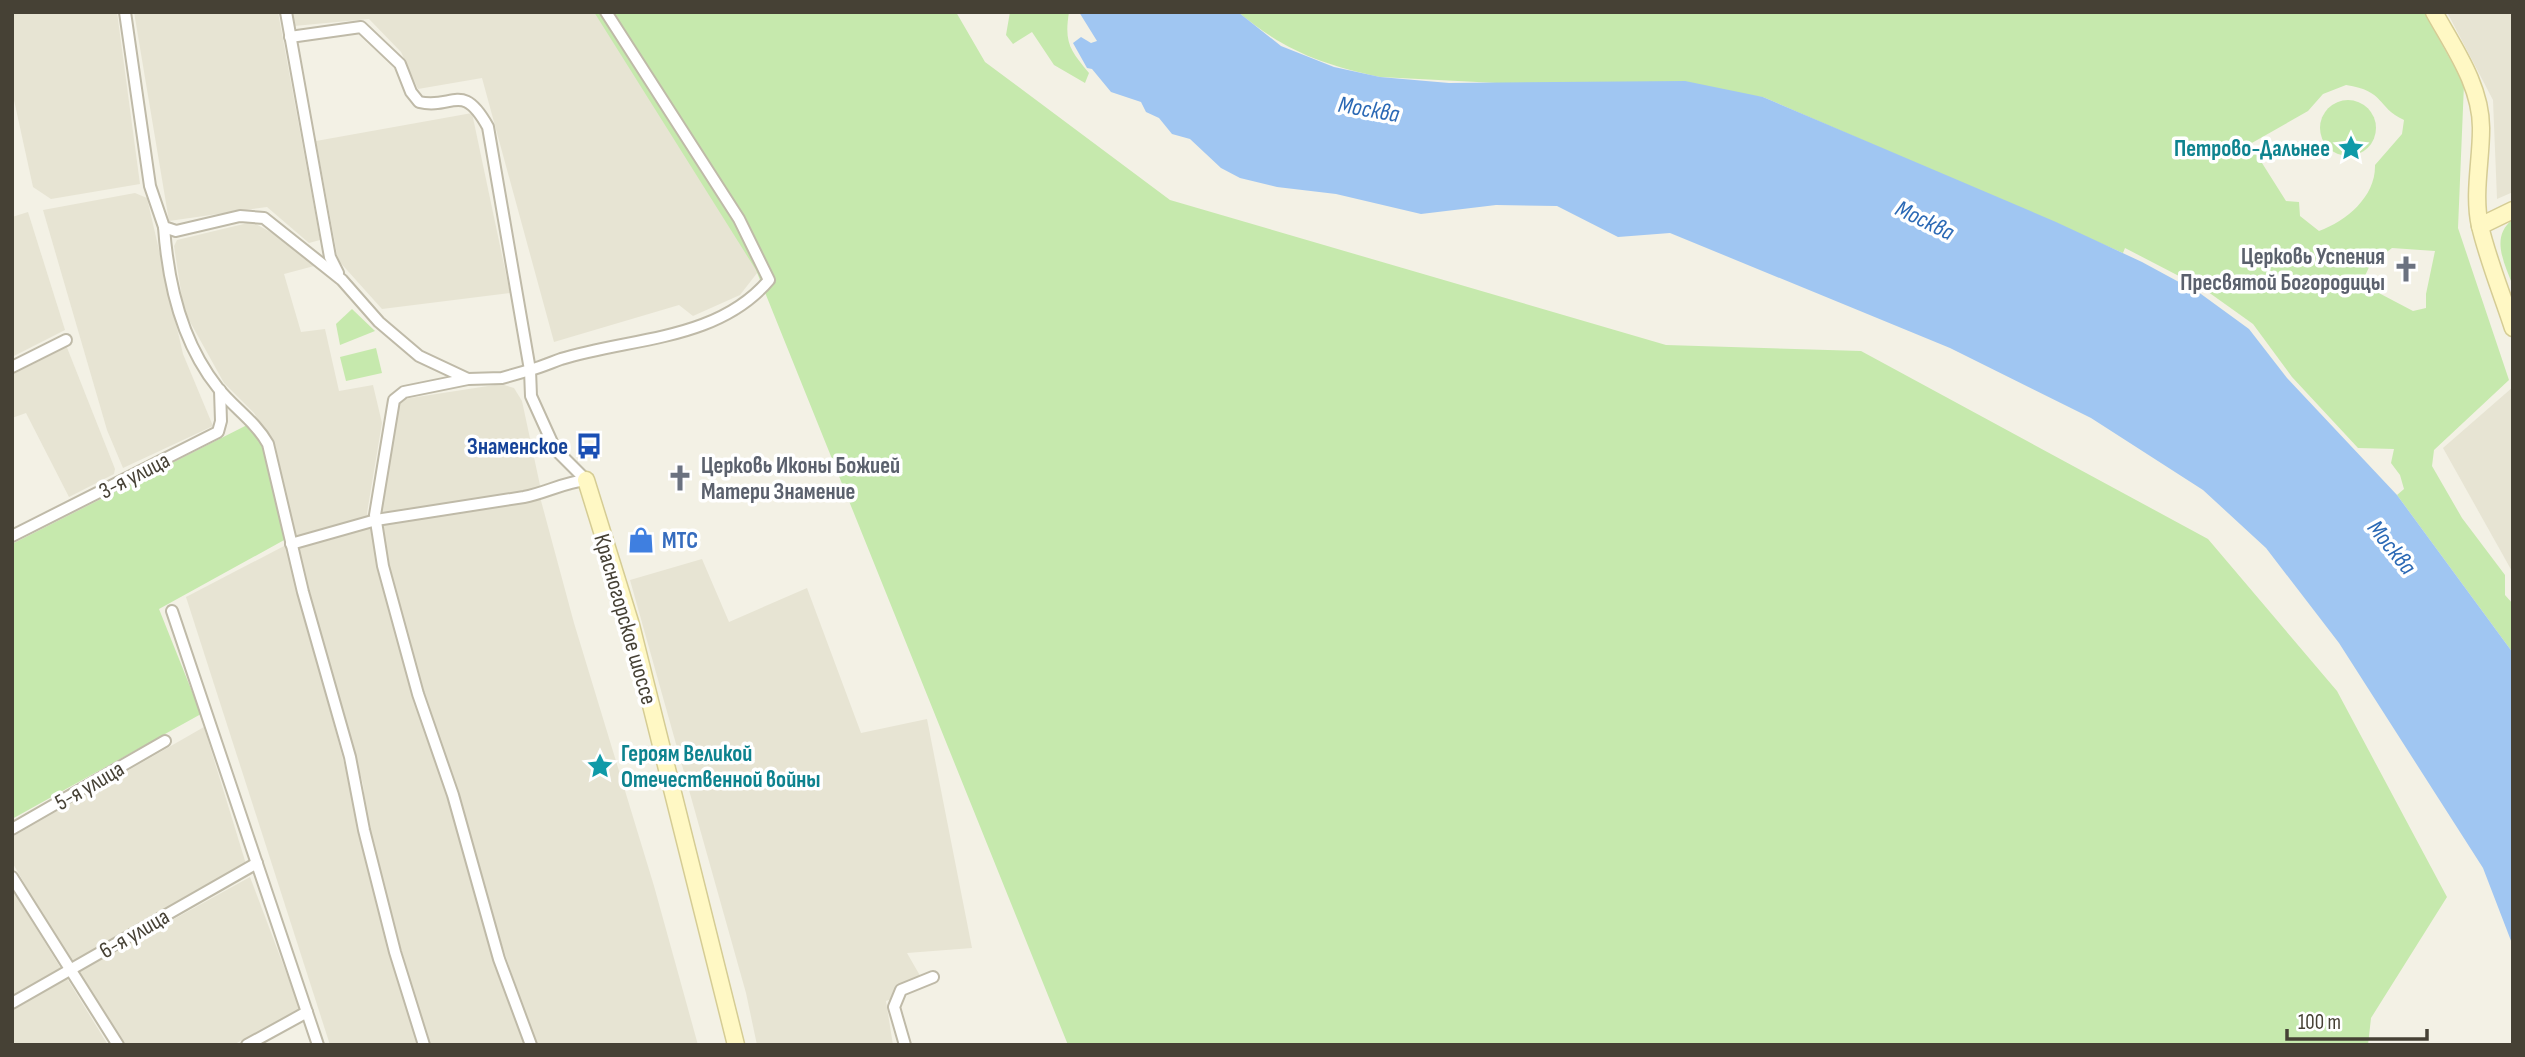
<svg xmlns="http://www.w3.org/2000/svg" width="2525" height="1057" font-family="'Sofia Sans Condensed',sans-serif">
<rect width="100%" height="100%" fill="#f3f1e5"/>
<g fill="#e7e4d3">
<path d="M 12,12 L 117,12 L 140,184 L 51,199 L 33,187 L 12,91 Z"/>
<path d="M 134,12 L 278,12 L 320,240 L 309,243 L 267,207 L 169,221 Z"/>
<path d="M 292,12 L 601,12 L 761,268 L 740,295 L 693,316 L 679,305 L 554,342 L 482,78 L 418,89 L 401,52 L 369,19 L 294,26 Z"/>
<path d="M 2447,12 L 2513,12 L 2513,192 L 2497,199 L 2493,100 Z"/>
<path d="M 472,113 L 510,293 L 382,309 L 338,260 L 316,141 Z"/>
<path d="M 135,193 L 147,198 L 183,354 L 213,426 L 123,468 L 107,430 L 43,210 Z"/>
<path d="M 28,212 L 65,330 L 12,357 L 12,217 Z"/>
<path d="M 252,222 L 285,240 L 314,266 L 284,274 L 301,332 L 325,329 L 339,391 L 373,385 L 382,423 L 367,513 L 369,518 L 296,536 L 275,445 L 254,413 L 224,383 L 184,311 L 174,246 L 177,240 Z"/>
<path d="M 66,345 L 115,469 L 114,474 L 69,497 L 26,413 L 12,418 L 12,372 Z"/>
<path d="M 501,384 L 514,388 L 522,401 L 541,490 L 479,502 L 381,512 L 396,406 L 404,399 Z"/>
<path d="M 2513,387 L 2513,573 L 2443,448 Z"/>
<path d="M 540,497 L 574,623 L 654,886 L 698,1045 L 536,1045 L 500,939 L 462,804 L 418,680 L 384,554 L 382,523 Z"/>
<path d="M 371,526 L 389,606 L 527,1045 L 429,1045 L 368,836 L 363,784 L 296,546 Z"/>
<path d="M 286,545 L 419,1045 L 330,1045 L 186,597 Z"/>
<path d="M 702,559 L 729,622 L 807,588 L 861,733 L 927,719 L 972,948 L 907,953 L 926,986 L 886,1001 L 893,1045 L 757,1045 L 746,993 L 630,580 Z"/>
<path d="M 204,727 L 246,864 L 71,964 L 12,862 L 12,837 Z"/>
<path d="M 250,877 L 300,1009 L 233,1045 L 124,1045 L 78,972 Z"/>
<path d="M 12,889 L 108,1045 L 12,1045 Z"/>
</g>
<g fill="#c6e9ad" fill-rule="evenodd">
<path d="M 594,12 L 956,12 L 985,62 L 1170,200 L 1666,345 L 1861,351 L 2208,539 L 2337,691 L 2447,897 L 2371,1018 L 2368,1045 L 1068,1045 L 756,270 Z"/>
<path d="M 1010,12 L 1069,12 C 1064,43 1070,50 1089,73 L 1085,83 L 1054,65 L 1032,32 L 1013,44 L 1006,35 Z"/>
<path d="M 1238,12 L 2424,12 L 2464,84 L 2458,228 L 2509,380 L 2434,450 L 2432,466 L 2462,518 L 2505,575 L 2505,595 L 2513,604 L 2513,653 L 2397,495 L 2404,489 L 2400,475 L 2391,463 L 2394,449 L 2358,448 L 2292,377 L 2253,324 L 2204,289 L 2125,248 L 2123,253 L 1763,97 L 1380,77 C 1321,64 1285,51 1238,12 ZM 2346,85 C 2386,91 2376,107 2404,120 L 2402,134 L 2375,165 C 2376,196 2347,221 2319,231 L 2300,216 L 2299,202 L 2286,201 L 2250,144 L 2308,111 L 2323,94 ZM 2392,248 L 2435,251 L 2426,294 L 2426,308 L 2413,311 L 2375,291 L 2361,291 L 2356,283 L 2364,278 L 2370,265 Z"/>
<circle cx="2348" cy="128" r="28"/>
<path d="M 2513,219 L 2513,286 C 2504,262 2490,237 2513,219 Z"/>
<path d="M 352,309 L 375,331 L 340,345 L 336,324 Z"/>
<path d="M 376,348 L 382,373 L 346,381 L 340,357 Z"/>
<path d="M 251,423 L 267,455 L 286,539 L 159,609 L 201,714 L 12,819 L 12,544 Z"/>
</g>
<path fill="#a0c6f2" d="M 1079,12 L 1238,12 L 1281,46 L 1334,67 L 1380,77 L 1449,83 L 1685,81 L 1763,97 L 2056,222 L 2142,262 L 2201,294 L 2249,329 L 2287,378 L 2397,495 L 2513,653 L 2513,946 L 2483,868 L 2339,643 L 2266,548 L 2203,490 L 2091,418 L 1950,348 L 1670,233 L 1618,237 L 1557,206 L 1496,205 L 1421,214 L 1336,194 L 1277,187 L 1240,178 L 1221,168 L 1190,139 L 1172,134 L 1159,118 L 1146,112 L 1141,102 L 1111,92 L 1092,69 L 1087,68 L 1073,43 L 1081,37 L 1091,43 L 1097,41 Z"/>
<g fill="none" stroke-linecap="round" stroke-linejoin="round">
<g stroke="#bfbaa8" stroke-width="14">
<g id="street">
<path d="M 125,12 L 150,186 L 164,227 L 176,231 L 240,216 L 264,218 L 342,280 L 379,322 L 419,356 L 468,379 L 502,378 L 530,370 L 488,127 C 462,80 453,110 419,102 L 411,92 L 400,64 L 361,27 L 290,37"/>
<path d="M 286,12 L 330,257 L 338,273"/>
<path d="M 164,227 C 168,283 182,343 218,388 C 234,408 255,421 268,444 L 303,592 L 350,757 L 364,830 L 395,952 L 424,1045"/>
<path d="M 12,367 L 66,340"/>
<path d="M 468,379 L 404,392 L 394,400 L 375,515 L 383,566 L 418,694 L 453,795 L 499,959 L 531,1045"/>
<path d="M 586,480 L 555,449 L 531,396 L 530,370 C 541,367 550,363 561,359 C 632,337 717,341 769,280 L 739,219 L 606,12"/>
<path d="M 12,536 L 218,432 L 221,421 L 220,390"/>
<path d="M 291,544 L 376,520 L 524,497 C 545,493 565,482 586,480"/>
<path d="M 172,611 L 318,1045"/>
<path d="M 12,829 L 165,741"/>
<path d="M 12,877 L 118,1045"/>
<path d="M 12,1003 L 257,863"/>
<path d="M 247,1045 L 307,1012"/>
<path d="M 905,1045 L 894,1007 L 901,990 L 933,977"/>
</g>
</g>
<g stroke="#d5cc94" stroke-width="19">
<g id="secondary">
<path d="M 2434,12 C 2454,48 2482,87 2481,130 C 2481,161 2473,195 2480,226 C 2488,260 2502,294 2513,328"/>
<path d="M 2480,226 L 2513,210"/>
<path d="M 586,480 L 631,625 L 736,1045"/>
</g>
</g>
<use href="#street" stroke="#fff" stroke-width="10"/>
<use href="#secondary" stroke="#fff8c4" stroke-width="16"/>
</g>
<defs>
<g id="sight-bare" transform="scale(2.1)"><path d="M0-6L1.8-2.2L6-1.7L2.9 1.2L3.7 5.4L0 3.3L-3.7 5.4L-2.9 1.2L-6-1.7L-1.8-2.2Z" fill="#0f9aa8" stroke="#fff" stroke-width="2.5" paint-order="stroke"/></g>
<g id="church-bare" transform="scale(2.1)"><path d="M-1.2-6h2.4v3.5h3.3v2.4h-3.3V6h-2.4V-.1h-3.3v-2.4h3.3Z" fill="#6b7280" stroke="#fff" stroke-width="2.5" paint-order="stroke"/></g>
<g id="bus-bare" transform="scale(2.1)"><path d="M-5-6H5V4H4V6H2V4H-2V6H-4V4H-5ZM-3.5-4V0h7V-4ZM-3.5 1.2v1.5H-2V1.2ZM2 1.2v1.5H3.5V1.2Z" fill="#1a4fb4" stroke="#fff" stroke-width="2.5" paint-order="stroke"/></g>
<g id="shop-bare" transform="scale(2.1)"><path d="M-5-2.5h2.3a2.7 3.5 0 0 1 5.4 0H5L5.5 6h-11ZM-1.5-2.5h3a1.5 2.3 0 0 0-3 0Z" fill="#3f7fe0" stroke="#fff" stroke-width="2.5" paint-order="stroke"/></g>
</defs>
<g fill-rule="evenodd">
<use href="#sight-bare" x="2351" y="148"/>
<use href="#church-bare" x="2406" y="269"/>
<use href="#bus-bare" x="589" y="446"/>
<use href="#church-bare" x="680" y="478"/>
<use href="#shop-bare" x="641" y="540"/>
<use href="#sight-bare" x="600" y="766"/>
</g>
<g text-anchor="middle" stroke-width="7" stroke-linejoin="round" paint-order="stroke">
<g font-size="23" font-weight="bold" fill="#0d838f" stroke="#fff" text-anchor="end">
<text x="2330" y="156">Петрово-Дальнее</text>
<text x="621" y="761" text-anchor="start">Героям Великой<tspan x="621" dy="26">Отечественной войны</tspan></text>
</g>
<g font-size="23" font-weight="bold" fill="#5b616d" stroke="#fff" text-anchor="end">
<text x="2385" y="264">Церковь Успения<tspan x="2385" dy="26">Пресвятой Богородицы</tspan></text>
<text x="701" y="473" text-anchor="start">Церковь Иконы Божией<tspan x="701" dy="26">Матери Знамение</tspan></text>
</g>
<g font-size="23" font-weight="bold" fill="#164399" stroke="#fff" text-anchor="end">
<text x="568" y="454">Знаменское</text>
</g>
<g font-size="23" fill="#464135" stroke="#fff">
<text transform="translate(134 475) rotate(-27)" y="8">3-я улица</text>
<text transform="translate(626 619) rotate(74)" y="8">Красногорское шоссе</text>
<text transform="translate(89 785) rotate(-30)" y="8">5-я улица</text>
<text transform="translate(134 933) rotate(-30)" y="8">6-я улица</text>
</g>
<g font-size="23" font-weight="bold" fill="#366cbe" stroke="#fff" text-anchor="start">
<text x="662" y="548">МТС</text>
</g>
<g font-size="24" font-style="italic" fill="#2b69b5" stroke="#fff">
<text transform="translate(1369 109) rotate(10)" y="8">Москва</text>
<text transform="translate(1925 220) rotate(26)" y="8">Москва</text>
<text transform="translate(2392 547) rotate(51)" y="8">Москва</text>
</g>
</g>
<rect width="2525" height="1057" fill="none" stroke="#464135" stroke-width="28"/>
<path d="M2287 1029v10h140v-10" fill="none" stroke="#464135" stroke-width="3.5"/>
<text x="2298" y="1029" font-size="21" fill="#464135" stroke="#ffffff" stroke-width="5" paint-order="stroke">100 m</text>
</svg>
